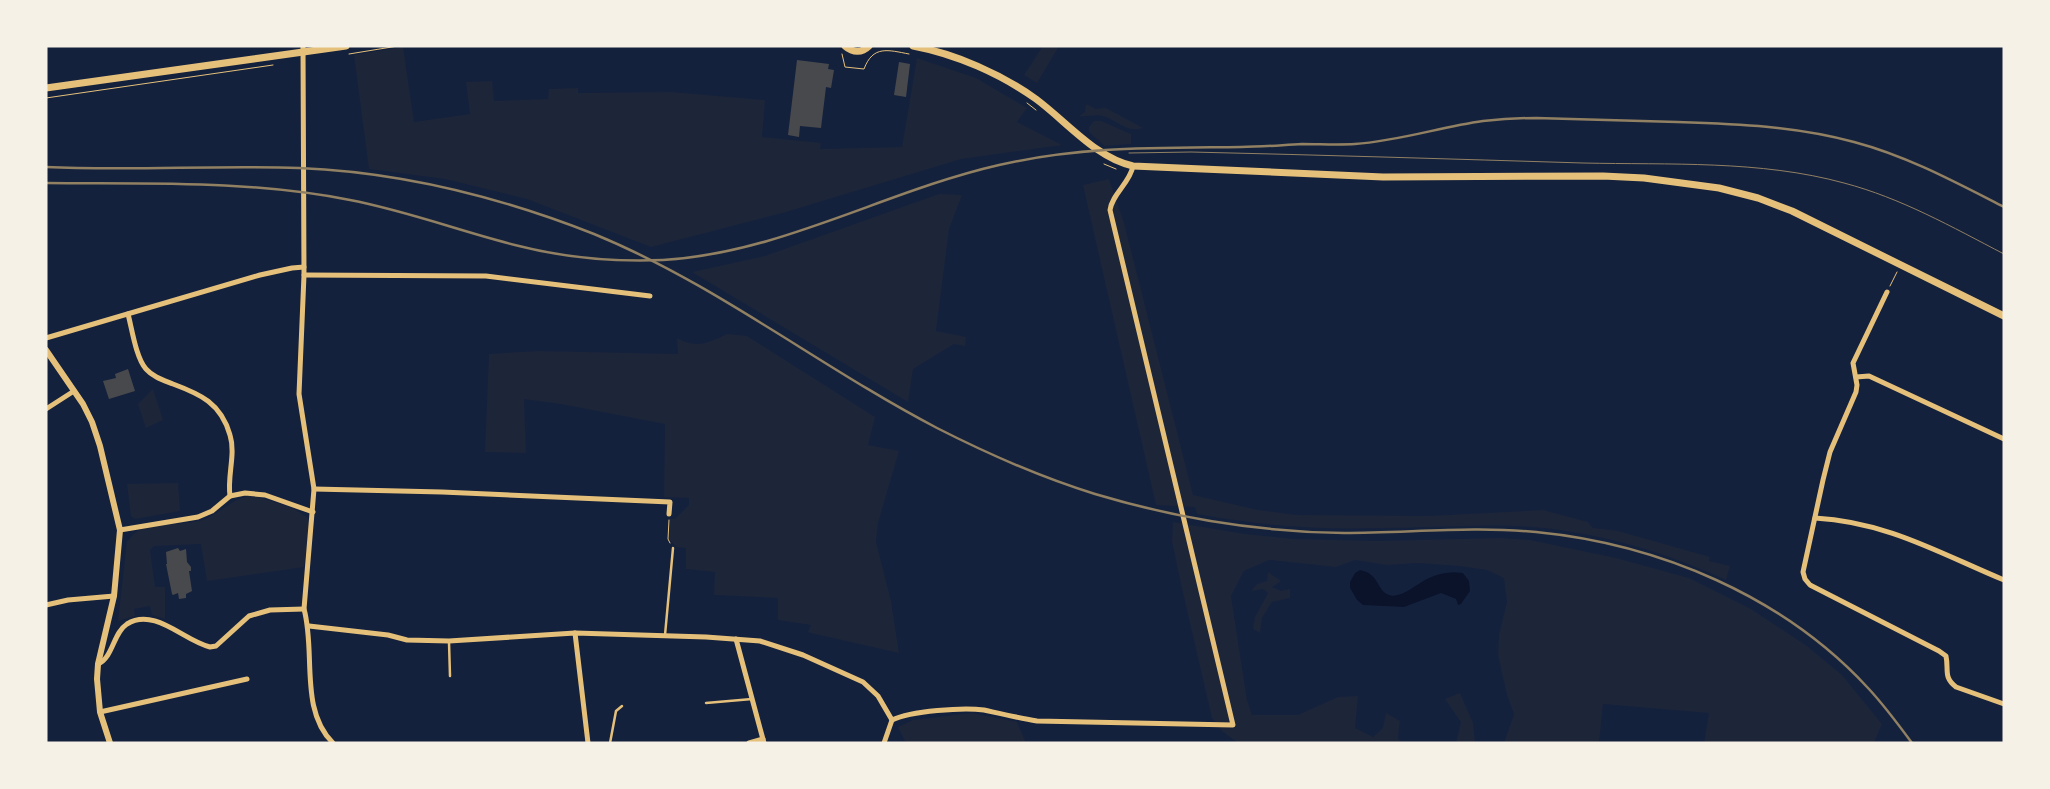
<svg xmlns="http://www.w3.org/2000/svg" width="2050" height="789" font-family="'Times New Roman',serif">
<rect width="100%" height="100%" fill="#14213d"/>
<g fill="#1d2539">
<path d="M 1043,46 L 1059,46 L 1037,83 L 1024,75 Z"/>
<path d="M 403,47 L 414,122 L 470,114 L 466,82 L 492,81 L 494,101 L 548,99 L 549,89 L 578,88 L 578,93 L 671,92 L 765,100 L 762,137 L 821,143 L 820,149 L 902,147 L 917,58 L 976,78 L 1027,108 L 1017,122 L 1062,145 L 961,159 L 786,212 L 651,247 L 527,199 L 445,179 L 369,169 L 354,55 Z"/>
<path d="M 1086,104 L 1096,109 L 1106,108 L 1143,128 C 1128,133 1119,122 1106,117 C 1097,113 1089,117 1079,116 L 1085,112 Z"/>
<path d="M 1094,121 L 1101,121 L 1131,134 L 1131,144 L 1105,146 L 1089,132 L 1089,127 Z"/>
<path d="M 1109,179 L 1124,223 L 1193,495 L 1258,510 L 1296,515 L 1429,516 L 1543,510 L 1588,522 L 1593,528 L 1618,531 L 1710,557 L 1709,561 L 1730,566 L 1726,580 C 1665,552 1601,533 1533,527 C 1482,523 1430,528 1378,528 C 1317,530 1256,525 1197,514 L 1195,507 L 1156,505 L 1083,185 Z"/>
<path d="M 939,194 L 962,195 L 949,229 L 936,331 L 966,337 L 965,346 L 954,344 L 913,369 L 908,402 L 692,272 L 765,256 Z"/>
<path d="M 727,334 L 747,336 L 875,417 L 868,445 L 899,451 L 878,523 L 876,542 L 891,601 L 899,653 L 811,633 L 808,632 L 811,625 L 778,620 L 778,598 L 714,595 L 715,572 L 686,569 L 686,548 L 676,547 L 669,539 L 670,519 L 675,519 L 689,505 L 689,498 L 664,497 L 665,424 L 561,404 L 524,399 L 526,453 L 485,452 L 489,354 L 538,351 L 678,354 L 677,338 C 696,349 708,343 727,334 Z"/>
<path d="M 153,389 L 163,420 L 146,428 L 138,404 Z"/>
<path d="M 178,483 L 180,511 L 135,519 L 131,516 L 127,484 Z"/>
<path d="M 252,495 L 293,508 L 308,518 L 308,535 L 304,567 L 207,581 L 201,544 L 154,546 L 150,550 L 155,587 L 165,587 L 165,619 L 152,615 L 150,606 L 134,609 L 135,616 L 118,621 L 127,541 C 130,539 132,535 135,533 C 150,521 188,527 207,518 C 225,510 230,500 252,495 Z"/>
<path d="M 1173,522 L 1245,534 L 1294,539 L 1378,541 L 1499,538 L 1530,540 L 1616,558 L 1689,578 L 1751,609 L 1807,646 L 1842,675 L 1882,724 L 1874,743 L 1704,743 L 1709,713 L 1603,704 L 1599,743 L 1504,743 L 1514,714 L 1507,695 L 1498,655 L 1499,635 L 1507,602 L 1504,578 L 1487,570 L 1459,566 L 1418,563 L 1387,565 L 1355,560 L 1336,567 L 1269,560 L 1244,571 L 1231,596 L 1247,700 L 1252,715 L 1298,715 L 1338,697 L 1358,696 L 1355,728 L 1373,737 L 1383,728 L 1386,713 L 1400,721 L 1398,738 L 1402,743 L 1238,743 L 1222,731 L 1212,718 L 1181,584 L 1172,541 Z"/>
<path d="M 1268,572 L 1281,581 L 1272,587 L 1281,591 L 1290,589 L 1290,598 L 1272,602 L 1262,618 L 1260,633 L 1253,629 L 1255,617 L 1268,593 L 1263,589 L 1251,591 L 1257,584 L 1267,581 Z"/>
<path d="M 1460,693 L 1473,723 L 1475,743 L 1456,743 L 1461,722 L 1445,699 Z"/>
<path d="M 972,713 L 1017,722 L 1026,743 L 906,743 L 898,727 L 913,720 Z"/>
</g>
<path fill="#0b132b" d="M 1360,570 C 1380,574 1376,590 1389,595 C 1402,599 1417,583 1429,578 C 1440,573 1451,571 1463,573 L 1469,581 L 1470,591 L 1461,604 L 1458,605 L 1456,599 L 1441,593 L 1404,607 L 1363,605 L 1357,600 L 1350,588 L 1350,582 L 1355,573 Z"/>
<g fill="#48494c">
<path d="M 797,60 L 829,64 L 828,69 L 834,70 L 831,88 L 826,87 L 821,128 L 800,126 L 799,137 L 788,135 Z"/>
<path d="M 899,62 L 910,64 L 906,97 L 894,95 Z"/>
<path d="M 128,369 L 135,391 L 109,399 L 103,381 L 116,378 L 115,374 Z"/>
<path d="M 178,548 L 180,551 L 186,549 L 187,562 L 191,567 L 191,571 L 189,571 L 192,591 L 186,594 L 186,598 L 179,599 L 178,593 L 173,595 L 172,594 L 166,564 L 167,564 L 166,552 Z"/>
</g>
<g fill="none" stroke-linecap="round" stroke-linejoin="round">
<g stroke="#e5c07b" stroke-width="1">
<path d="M 349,54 L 398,46"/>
<path d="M 842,54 L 845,67 L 864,69 C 873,45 888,50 909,54"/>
<path d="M 46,98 L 273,65"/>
<path d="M 1027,103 L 1036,110"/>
<path d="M 1104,164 L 1116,169"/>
<path d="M 1890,286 L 1897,272"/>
<path d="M 669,520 L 668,539 L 670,543"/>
</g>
<g stroke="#e5c07b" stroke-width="2.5">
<path d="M 665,635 L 673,548"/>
<path d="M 449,642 L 450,676"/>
<path d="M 706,703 L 752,699"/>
<path d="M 610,743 L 616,711 L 622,706"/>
</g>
<g stroke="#e5c07b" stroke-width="5">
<path d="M 303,46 L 304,275 L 299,394 L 314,489 L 304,609 C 316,652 299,710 333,743"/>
<path d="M 304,275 L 486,276 L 650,296"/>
<path d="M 1887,292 L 1853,363 L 1857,385 L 1856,392 L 1830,452 L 1823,480 L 1803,572 L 1805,579 L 1810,585 L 1939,651 L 1946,656 C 1949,670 1943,677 1956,687 L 2004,704"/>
<path d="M 128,314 C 132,329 136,358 146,369 C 153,377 163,380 173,384 C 200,394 221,403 230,435 C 236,454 227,476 230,496"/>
<path d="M 46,338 L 260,275 L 292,268 L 304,267"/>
<path d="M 1856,377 L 1869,376 L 2004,439"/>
<path d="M 46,409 L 74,391"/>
<path d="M 314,489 L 442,492 L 670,502 L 669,514"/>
<path d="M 1815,518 C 1887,522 1939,553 2004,580"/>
<path d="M 120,530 L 198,517 L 212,511 L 230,496 L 245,493 L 265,495 L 313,512"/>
<path d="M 46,605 L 68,600 L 114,596"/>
<path d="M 309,626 L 388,635 L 407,640 L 449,641 L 575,633 L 706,637 L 760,641 L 803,655 L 863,682 L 878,696 L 892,720"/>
<path d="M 575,633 L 588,743"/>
<path d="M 736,639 L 764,743"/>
<path d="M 98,664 C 113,658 113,633 127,624 C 155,607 184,641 210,647 L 216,646 L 249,616 L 270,610 L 304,609"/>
<path d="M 100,712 L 247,679"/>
<path d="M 749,743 L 763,739"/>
<path d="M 884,743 L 892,720 C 911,711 963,707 984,710 C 1002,714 1019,718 1037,721 L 1233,725 L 1110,210 C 1112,194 1130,183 1133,166"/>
</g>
<path stroke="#e5c07b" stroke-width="6" d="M 46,350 L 83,404 L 92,422 L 100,446 L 120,530 L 114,596 L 98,664 L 97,679 L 100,712 L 110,743"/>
<g stroke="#e5c07b" stroke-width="7">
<path d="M 845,46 C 853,53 862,53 869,46"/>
<path d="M 913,46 C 956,54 1001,74 1036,99 C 1067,122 1096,158 1133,166 L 1383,177 L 1603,176 L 1644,178 L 1719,188 L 1758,198 L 1792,211 L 2004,316"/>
<path d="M 46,88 L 346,46"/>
</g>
<path stroke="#918062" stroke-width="1" d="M 1129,153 L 1191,152 C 1322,155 1452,159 1583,163 C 1669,165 1760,160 1844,183 C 1901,198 1952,227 2004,254"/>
<g stroke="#918062" stroke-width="2.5">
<path d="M 46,167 C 130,171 215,165 299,168 C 400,172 500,197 594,234 C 716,284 820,367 937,428 C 988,454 1040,477 1095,494 C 1175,518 1260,532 1344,533 C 1408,533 1473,526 1536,532 C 1659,544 1783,596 1868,688 C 1884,705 1898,724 1912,743"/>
<path d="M 46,183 C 147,184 250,180 350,200 C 408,211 462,232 519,246 C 566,258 614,262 663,260 C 781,253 885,191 999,165 C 1083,146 1156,148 1241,147 C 1262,147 1282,145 1302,144 C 1320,144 1338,145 1355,144 C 1399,141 1440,127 1483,121 C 1501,119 1518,118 1536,118 C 1583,119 1630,121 1677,122 C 1737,124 1796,126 1854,142 C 1907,156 1955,182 2004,207"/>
</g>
</g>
<rect width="2050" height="789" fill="none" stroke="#f6f1e7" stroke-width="95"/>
</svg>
